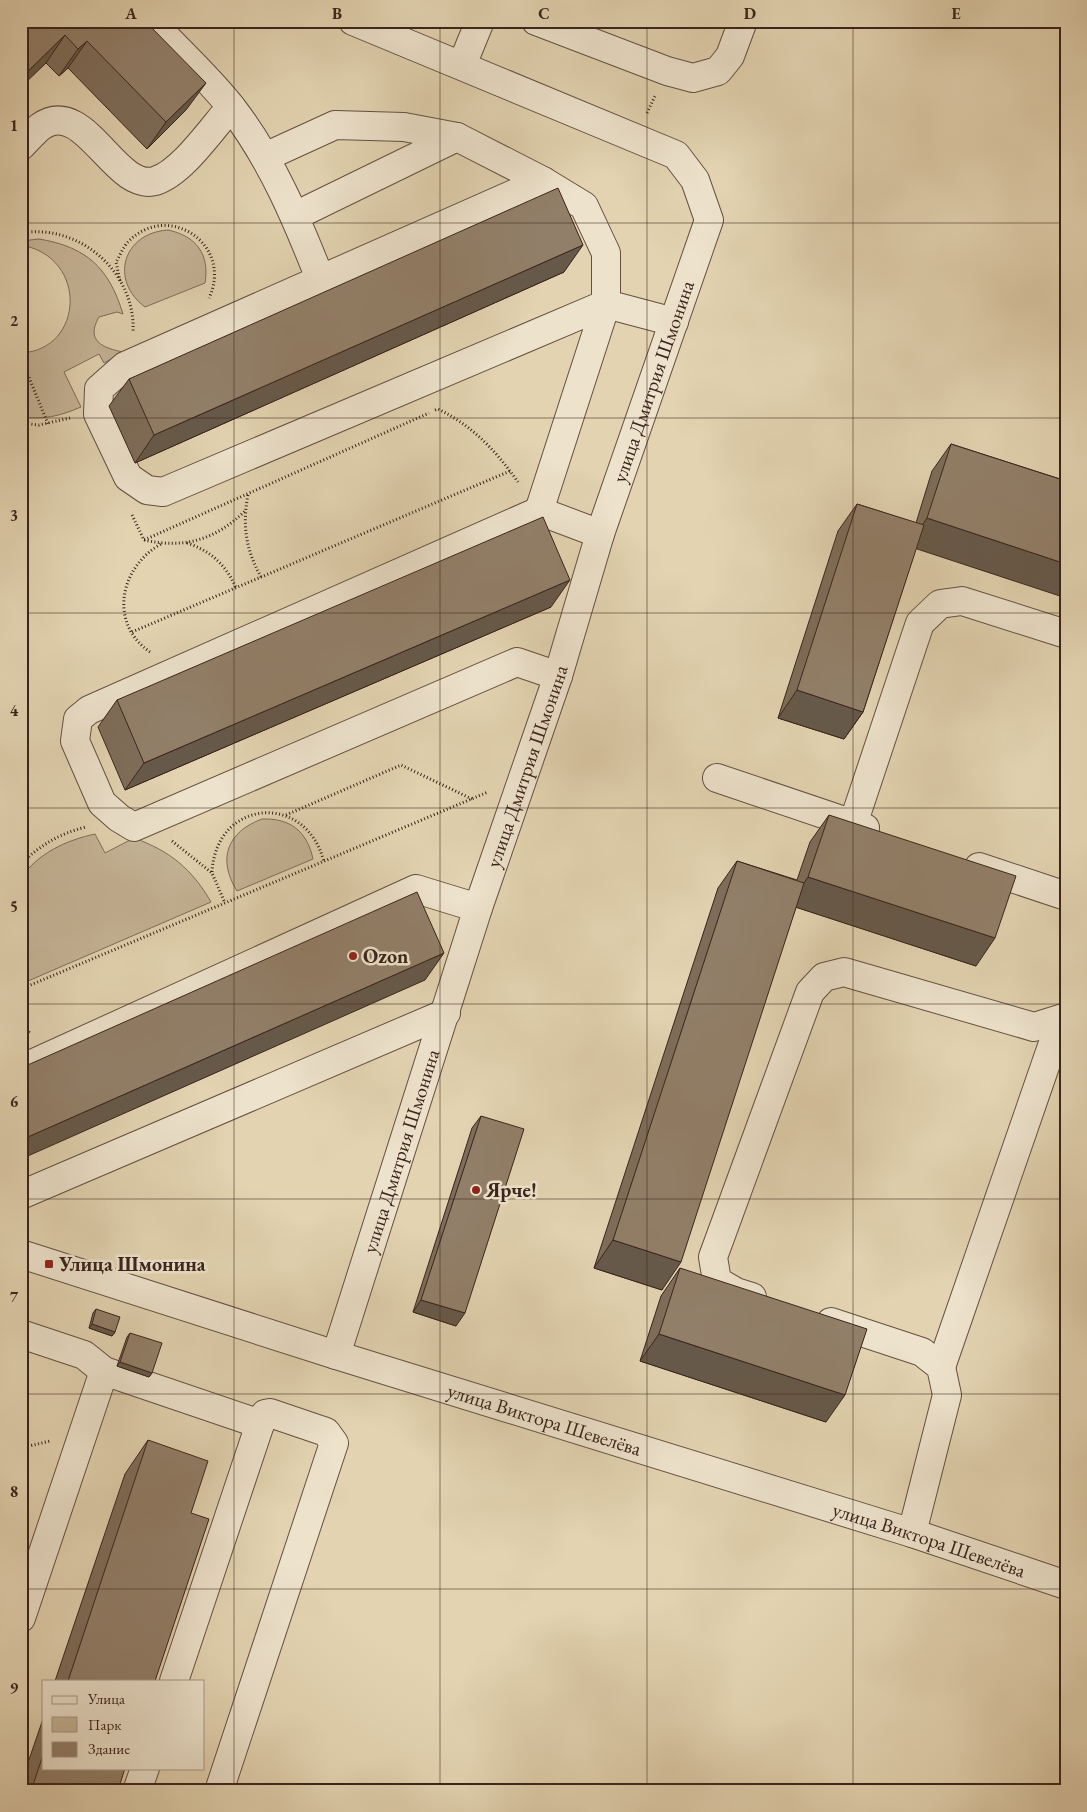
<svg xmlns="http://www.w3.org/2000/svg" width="1087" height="1812" font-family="'EB Garamond',serif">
<rect width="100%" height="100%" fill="#e3d3b1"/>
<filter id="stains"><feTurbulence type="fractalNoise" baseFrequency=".004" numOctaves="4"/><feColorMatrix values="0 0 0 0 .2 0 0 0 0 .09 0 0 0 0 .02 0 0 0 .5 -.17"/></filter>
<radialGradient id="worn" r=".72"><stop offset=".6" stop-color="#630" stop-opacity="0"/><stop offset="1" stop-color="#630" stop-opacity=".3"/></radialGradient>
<g fill="#c6b598" stroke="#806c5a">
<path d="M 168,230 C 196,236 210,254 205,283 L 145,307 C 109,280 123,233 168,230 Z"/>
<path d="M 39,239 C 87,247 109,268 123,314 L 117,312 L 99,317 C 85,341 103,348 123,352 L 104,363 L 99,354 L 64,372 L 81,407 C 60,416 44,420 21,417 L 21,353 C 84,350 89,257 21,245 L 21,241 Z"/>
<path d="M 262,819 C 290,818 307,831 313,859 L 237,891 C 217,859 227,832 262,819 Z"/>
<path d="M 95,834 L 105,853 L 134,838 C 170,851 192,869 211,902 L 21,984 L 21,878 C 38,853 67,840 95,834 Z"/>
</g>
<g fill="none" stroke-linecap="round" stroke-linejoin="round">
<g stroke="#645041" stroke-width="30">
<g id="minor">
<path d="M 151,21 C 177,50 208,77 232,108 C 272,160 297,220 321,281"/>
<path d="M 536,21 L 667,71 L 693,78 L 718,71 L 730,56 L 743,21"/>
<path d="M 462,65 L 480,21"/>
<path d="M 21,146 C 27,140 33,133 40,127 C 85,95 114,192 155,181 C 182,173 212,128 231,107"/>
<path d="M 265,157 L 335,125 L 404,127 L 457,137 L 543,181 L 584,206 L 606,253 L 606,304 L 674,322"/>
<path d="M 295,216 L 457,137"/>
<path d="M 539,511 L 606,304 L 163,492 L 147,490 L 128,477 L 98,414 L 99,389 L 125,366 L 543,181"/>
<path d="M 558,676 L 517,662 L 134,827 L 119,818 L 102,803 L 75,741 L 78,719 L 89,710 L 539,511 L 600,534"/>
<path d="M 717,778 L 865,828"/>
<path d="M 853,824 L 920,623 L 940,604 L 962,601 L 1066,634"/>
<path d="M 979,867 L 1066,896"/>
<path d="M 21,1069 L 416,889 L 478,908"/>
<path d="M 21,1195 L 446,1013"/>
<path id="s1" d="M 21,1254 L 336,1355 L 912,1533 L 1066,1585"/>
<path d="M 752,1297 L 736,1292 L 717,1281 L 713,1257 L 810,992 L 824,977 L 844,972 L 1034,1027 L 1066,1017"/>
<path d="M 831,1322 L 922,1352 L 941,1367 L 947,1395 L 912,1533"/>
<path d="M 21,1334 L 84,1355 L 104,1371 L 260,1424 L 265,1414 L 270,1413 L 326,1432 L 334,1443 L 219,1791"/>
<path id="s2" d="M 336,1355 L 478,908 L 558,676 L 600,534 L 709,220 L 695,180 L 676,155 L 353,21"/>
<path d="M 941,1367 L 1061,1020"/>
<path d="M 21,1618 L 104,1371"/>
<path d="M 174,1681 L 260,1424"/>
<path d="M 137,1791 L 145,1768"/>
</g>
</g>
<g stroke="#3a241c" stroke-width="3" stroke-dasharray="1 2.5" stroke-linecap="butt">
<path d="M 647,113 L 655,96"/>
<path d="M 21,233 C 79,223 136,272 133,332"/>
<path d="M 120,281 L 116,262 C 120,256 123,247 128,242 C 168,200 234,245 209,298"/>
<path d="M 21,358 L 48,424"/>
<path d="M 435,410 L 438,409 C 473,426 496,451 518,482"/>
<path d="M 21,423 L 39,425 L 70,418"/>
<path d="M 248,495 C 242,525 246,550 261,577"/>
<path d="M 132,515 L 144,540 L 429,413"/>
<path d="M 144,540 C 184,549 215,540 245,511"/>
<path d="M 187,543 C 211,551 226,565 236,588"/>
<path d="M 132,632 L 510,471"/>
<path d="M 150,652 C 108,623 120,567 161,544"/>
<path d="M 286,815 L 401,765 L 472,799"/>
<path d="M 172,841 L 212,873 L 225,903"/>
<path d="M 21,864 C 40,845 61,833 86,827"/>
<path d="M 212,872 C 216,799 306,791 324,862"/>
<path d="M 21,989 L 488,792"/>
<path d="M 21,1025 L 30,1033"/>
<path d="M 21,1388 C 31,1406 27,1421 21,1439"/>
<path d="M 21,1448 L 50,1441"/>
</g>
<use href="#minor" stroke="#ede2cc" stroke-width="28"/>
</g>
<g fill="#7e6d5a" stroke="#3a241c">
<path d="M 21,21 L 145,21 L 186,110 L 147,149 L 68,68 L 59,76 L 46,63 Z"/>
<path d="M 564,272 L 135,463 L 109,406 L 129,379 Z"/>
<path d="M 951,444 L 1066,481 L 916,548 L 863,712 L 844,739 L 778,718 L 838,531 L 857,504 L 916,523 L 932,471 Z"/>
<path d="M 551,607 L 125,790 L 98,727 L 117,700 Z"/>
<path d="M 829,815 L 976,966 L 796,907 L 662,1290 L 594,1268 L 718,888 L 737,861 L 797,880 L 810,842 Z"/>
<path d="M 481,1116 L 456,1326 L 413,1312 L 472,1128 Z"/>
<path d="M 680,1268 L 826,1422 L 640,1361 L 661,1296 Z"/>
<path d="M 96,1309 L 115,1332 L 112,1336 L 89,1328 L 93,1313 Z"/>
<path d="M 130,1333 L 152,1373 L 149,1377 L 117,1366 L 127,1337 Z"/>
<path d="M 148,1440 L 191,1513 L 155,1681 L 55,1681 L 125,1474 Z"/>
<path d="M 44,1716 L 44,1768 L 118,1791 L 21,1791 L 21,1783 Z"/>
</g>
<g fill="#66594a" stroke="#3a241c">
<path d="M 65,35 L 46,63 L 21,87 L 21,78 Z"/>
<path d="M 87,41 L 68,68 L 59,76 L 78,49 Z"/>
<path d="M 206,83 L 186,110 L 147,149 L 166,122 Z"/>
<path d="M 583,245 L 564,272 L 135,463 L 154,435 Z"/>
<path d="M 927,518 L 1066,564 L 1066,598 L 908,546 Z"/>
<path d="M 570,580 L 551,607 L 125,790 L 144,763 Z"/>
<path d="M 797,690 L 863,712 L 844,739 L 778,718 Z"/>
<path d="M 808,877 L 995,938 L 976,966 L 789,905 Z"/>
<path d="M 444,953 L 425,980 L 21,1159 L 21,1140 Z"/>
<path d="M 613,1240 L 681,1262 L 662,1290 L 594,1268 Z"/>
<path d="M 421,1300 L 465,1313 L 456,1326 L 413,1312 Z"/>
<path d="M 92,1324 L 115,1332 L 112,1336 L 89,1328 Z"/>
<path d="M 659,1334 L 845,1395 L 826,1422 L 640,1361 Z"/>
<path d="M 120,1362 L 152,1373 L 149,1377 L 117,1366 Z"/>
</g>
<g fill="#927f69" stroke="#3a241c">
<path d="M 21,21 L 145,21 L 206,83 L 166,122 L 87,41 L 78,49 L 65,35 L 21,78 Z"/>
<path d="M 558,188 L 583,245 L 154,435 L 129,379 Z"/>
<path d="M 951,444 L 1066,481 L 1066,564 L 927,518 Z"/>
<path d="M 857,504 L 924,525 L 863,712 L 797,690 Z"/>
<path d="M 543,517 L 570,580 L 144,763 L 117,700 Z"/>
<path d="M 829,815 L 1016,876 L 995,938 L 808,877 Z"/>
<path d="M 737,861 L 804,883 L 681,1262 L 613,1240 Z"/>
<path d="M 417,892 L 444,953 L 21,1140 L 21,1068 Z"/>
<path d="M 481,1116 L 524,1129 L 465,1313 L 421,1300 Z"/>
<path d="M 680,1268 L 867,1329 L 845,1395 L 659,1334 Z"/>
<path d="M 96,1309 L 120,1317 L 115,1332 L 92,1324 Z"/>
<path d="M 130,1333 L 162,1343 L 152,1373 L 120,1362 Z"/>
<path d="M 148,1440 L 208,1461 L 191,1513 L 209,1519 L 155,1681 L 68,1681 Z"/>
<path d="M 44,1752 L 44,1768 L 125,1768 L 118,1791 L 31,1791 Z"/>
</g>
<path fill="none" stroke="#3a241c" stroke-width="1" stroke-opacity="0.55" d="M 234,21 L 234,1791M 440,21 L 440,1791M 647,21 L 647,1791M 853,21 L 853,1791M 21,223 L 1066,223M 21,418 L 1066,418M 21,613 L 1066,613M 21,808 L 1066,808M 21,1004 L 1066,1004M 21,1199 L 1066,1199M 21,1394 L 1066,1394M 21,1589 L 1066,1589"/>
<g fill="#8f2418" stroke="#ede2cc" stroke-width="2">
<circle cx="353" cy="956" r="5"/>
<circle cx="476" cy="1190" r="5"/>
<rect x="44" y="1259" width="10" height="10" rx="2.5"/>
</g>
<g text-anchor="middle" stroke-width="5" stroke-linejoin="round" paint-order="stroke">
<g font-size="20" fill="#3a241c" stroke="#ede2cc">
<text dy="7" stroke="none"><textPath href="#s2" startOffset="1024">улица Дмитрия Шмонина</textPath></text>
<text dy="7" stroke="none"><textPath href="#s2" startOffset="619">улица Дмитрия Шмонина</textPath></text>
<text dy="7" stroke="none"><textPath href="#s2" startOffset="214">улица Дмитрия Шмонина</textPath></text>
<text dy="7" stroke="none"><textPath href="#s1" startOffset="549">улица Виктора Шевелёва</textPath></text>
<text dy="7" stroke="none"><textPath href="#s1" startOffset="952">улица Виктора Шевелёва</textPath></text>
</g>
<g font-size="20" font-weight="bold" fill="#3a241c" stroke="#ede2cc" text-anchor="start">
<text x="363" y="963">Ozon</text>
<text x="486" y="1197">Ярче!</text>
<text x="59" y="1271">Улица Шмонина</text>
</g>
</g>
<rect width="1087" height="1812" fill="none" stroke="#e3d3b1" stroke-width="55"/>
<rect x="42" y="1680" width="162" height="90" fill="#ede2cc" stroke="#a59686"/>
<rect x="52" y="1696" width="25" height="8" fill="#ede2cc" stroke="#a59686"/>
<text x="88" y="1704" font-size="15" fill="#3a241c">Улица</text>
<rect x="52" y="1717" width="25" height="15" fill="#c6b598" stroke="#a59686"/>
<text x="88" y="1730" font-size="15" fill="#3a241c">Парк</text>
<rect x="52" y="1742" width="25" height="15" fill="#927f69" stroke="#a59686"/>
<text x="88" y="1754" font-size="15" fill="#3a241c">Здание</text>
<rect x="28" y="28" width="1032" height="1756" fill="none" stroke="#3a241c" stroke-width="2"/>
<g font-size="16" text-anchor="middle" font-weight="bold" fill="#3a241c">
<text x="131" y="19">A</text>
<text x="337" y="19">B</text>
<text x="544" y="19">C</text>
<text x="750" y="19">D</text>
<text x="956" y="19">E</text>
<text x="14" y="131">1</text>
<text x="14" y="326">2</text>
<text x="14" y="521">3</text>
<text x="14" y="716">4</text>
<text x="14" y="912">5</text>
<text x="14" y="1107">6</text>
<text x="14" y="1302">7</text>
<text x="14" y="1497">8</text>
<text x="14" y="1693">9</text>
</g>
<rect width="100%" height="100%" filter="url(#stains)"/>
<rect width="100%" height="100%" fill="url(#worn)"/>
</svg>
